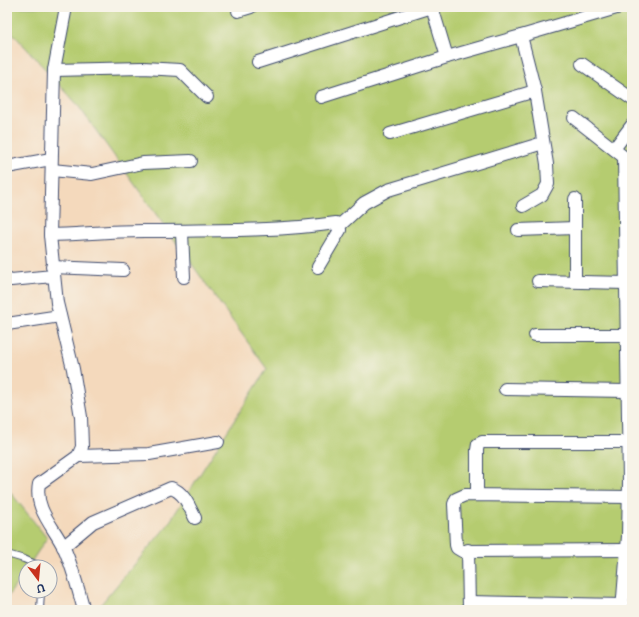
<svg xmlns="http://www.w3.org/2000/svg" width="639" height="617" font-family="'IM FELL DW Pica',serif">
<rect width="100%" height="100%" fill="#f7f3e8"/>
<filter id="ink" filterUnits="userSpaceOnUse"><feTurbulence type="fractalNoise" baseFrequency=".025" numOctaves="2"/><feDisplacementMap in="SourceGraphic" scale="8" xChannelSelector="R" yChannelSelector="G"/><feConvolveMatrix kernelMatrix="1 2 1 2 8 2 1 2 1" color-interpolation-filters="sRGB"/></filter>
<filter id="wash" filterUnits="userSpaceOnUse"><feTurbulence type="fractalNoise" baseFrequency=".012" numOctaves="4" result="noise"/><feDisplacementMap in="SourceGraphic" scale="16" xChannelSelector="R" yChannelSelector="G"/><feGaussianBlur stdDeviation="0.9" result="paint"/><feColorMatrix in="noise" values="0 0 0 0 0 0 0 0 0 0 0 0 0 0 0 0 0 1.4 0 .05"/><feComposite in="paint" operator="in"/></filter>
<g filter="url(#wash)">
<rect width="100%" height="100%" fill="#f4d9bc"/>
<g fill="#b5cc70" stroke="#687e67">
<path d="M 7,7 L 632,7 L 632,610 L 96,610 L 167,526 L 267,369 L 77,104 L 7,27 Z"/>
<path d="M 7,488 L 47,538 L 7,598 Z"/>
</g>
</g>
<g filter="url(#ink)">
<g fill="none" stroke-linecap="round" stroke-linejoin="round">
<g stroke="#3c486c" stroke-width="8">
<g id="service">
<path d="M 7,554 L 24,559 L 42,567"/>
<path d="M 40,610 L 41,591"/>
</g>
</g>
<g stroke="#3c486c" stroke-width="14">
<g id="minor">
<path d="M 66,7 L 54,70 L 50,235 L 57,303 L 73,369 L 81,417 L 82,447 L 78,456 L 39,484 C 34,509 54,527 64,548 C 73,568 78,589 84,610"/>
<path d="M 432,7 L 447,57 L 521,36 L 535,91 L 547,164 L 548,184 L 542,195 L 523,206"/>
<path d="M 238,11 L 251,7"/>
<path d="M 521,36 L 620,7"/>
<path d="M 258,62 L 432,7"/>
<path d="M 582,64 L 632,99"/>
<path d="M 54,70 L 143,68 L 180,70 L 207,97"/>
<path d="M 321,97 L 447,57"/>
<path d="M 574,118 L 629,161"/>
<path d="M 390,134 L 535,91"/>
<path d="M 614,149 L 632,125"/>
<path d="M 7,167 L 51,159"/>
<path d="M 52,170 L 92,174 L 143,163 L 191,161"/>
<path d="M 339,226 L 364,203 L 388,190 L 543,143"/>
<path d="M 518,230 L 575,228"/>
<path d="M 182,232 L 184,277"/>
<path d="M 50,235 C 81,234 113,231 144,231 C 208,230 272,232 336,223 L 340,230 L 318,267"/>
<path d="M 52,267 L 123,270"/>
<path d="M 7,278 L 11,280 L 53,276"/>
<path d="M 538,281 L 626,283"/>
<path d="M 575,281 L 575,199"/>
<path d="M 7,324 L 60,316"/>
<path d="M 535,335 L 627,335"/>
<path d="M 505,389 L 627,391"/>
<path d="M 78,456 L 149,454 L 218,442"/>
<path d="M 477,495 L 477,450 L 478,444 L 482,442 L 628,442"/>
<path d="M 63,547 L 93,522 L 171,488 C 184,492 189,506 195,518"/>
<path d="M 468,550 L 469,609"/>
<path d="M 627,550 L 462,551 L 457,548 L 456,545 L 454,504 L 456,499 L 465,495 L 629,497"/>
<path d="M 469,602 L 622,605"/>
<path d="M 622,610 L 628,536 L 629,482 L 624,157"/>
</g>
</g>
<use href="#service" stroke="#fff" stroke-width="6"/>
<use href="#minor" stroke="#fff" stroke-width="12"/>
</g>
</g>
<rect width="639" height="617" fill="none" stroke="#f7f3e8" stroke-width="24"/>
<g transform="translate(38 579) rotate(164)"><circle r="19" fill="#f7f3e8" stroke="#9fa5b1"/>
<path d="M0-3L7 15L0 10L-7 15Z" fill="#c8321e"/>
<text y="-6" font-size="11" font-weight="bold" text-anchor="middle" fill="#1b2f5e">U</text>
</g>
</svg>
